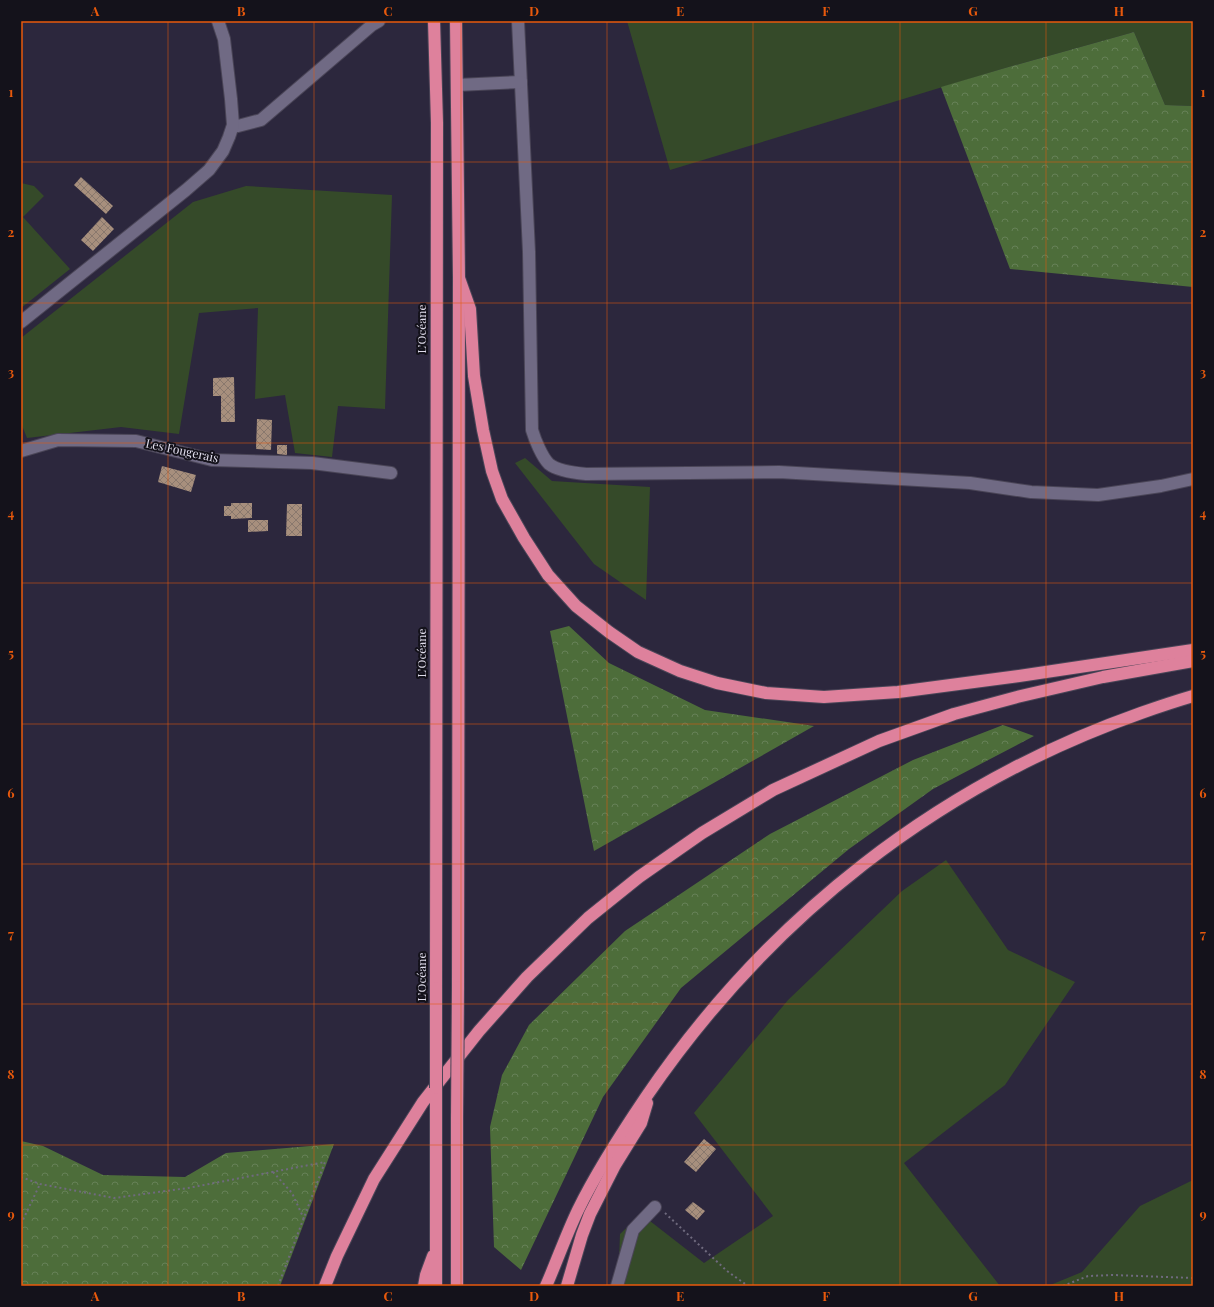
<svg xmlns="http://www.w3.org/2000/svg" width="1214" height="1307" font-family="'Playfair Display',serif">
<defs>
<pattern id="forest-crowns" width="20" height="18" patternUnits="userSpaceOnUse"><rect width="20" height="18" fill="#4d6d3a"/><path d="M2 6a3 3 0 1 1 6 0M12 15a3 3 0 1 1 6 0" fill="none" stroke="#668157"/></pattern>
<pattern id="building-cross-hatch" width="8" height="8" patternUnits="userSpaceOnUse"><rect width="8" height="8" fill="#a78f7d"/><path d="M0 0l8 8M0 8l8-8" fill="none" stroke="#89786d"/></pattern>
</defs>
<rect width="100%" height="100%" fill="#2c273d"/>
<g fill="#354a29">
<path d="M 627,21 L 1193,21 L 1193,106 L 1165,105 L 1134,32 L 1005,68 L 670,170 Z"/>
<path d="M 21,183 L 34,186 L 44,196 L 23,217 L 70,269 L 21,308 Z"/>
<path d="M 246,186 L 392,195 L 385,409 L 338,406 L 332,457 L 295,453 L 285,395 L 255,399 L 258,308 L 199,313 L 179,434 L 121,427 L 27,438 L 21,423 L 21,338 L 193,202 Z"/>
<path d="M 525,458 L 552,481 L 650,487 L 646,600 L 594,564 L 515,463 Z"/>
<path d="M 946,860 L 1008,950 L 1075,982 L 1005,1085 L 904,1163 L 1000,1286 L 618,1286 L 620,1234 L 641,1214 L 704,1263 L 773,1216 L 694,1113 L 788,1000 L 902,891 Z"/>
<path d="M 1193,1180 L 1193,1286 L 1048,1286 L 1082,1272 L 1140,1206 Z"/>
</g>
<g fill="url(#forest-crowns)">
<path d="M 1134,32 L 1165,105 L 1193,106 L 1193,287 L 1010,269 L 941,87 L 1005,68 Z"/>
<path d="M 569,626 L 609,663 L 705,710 L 814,726 L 594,851 L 550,631 Z"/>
<path d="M 1003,725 L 1034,736 L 933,789 L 849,849 L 681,988 L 603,1097 L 521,1270 L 494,1247 L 490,1127 L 502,1075 L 529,1025 L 625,931 L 770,834 L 913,760 Z"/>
<path d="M 21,1141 L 43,1146 L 103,1175 L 185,1177 L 226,1153 L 334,1144 L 280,1286 L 21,1286 Z"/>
</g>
<g fill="url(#building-cross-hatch)">
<path d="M 81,177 L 113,206 L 106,214 L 74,185 Z"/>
<path d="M 102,217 L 114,229 L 93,251 L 81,240 Z"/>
<path d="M 234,377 L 235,422 L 221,422 L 221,396 L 213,396 L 213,378 Z"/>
<path d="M 257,419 L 272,420 L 271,450 L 256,449 Z"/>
<path d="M 277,445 L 287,445 L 287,455 L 277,454 Z"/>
<path d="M 162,466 L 196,475 L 191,492 L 158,482 Z"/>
<path d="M 231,503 L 252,503 L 252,518 L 231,519 L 231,516 L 224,516 L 224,506 L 231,506 Z"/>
<path d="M 287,504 L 302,504 L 302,536 L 286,536 Z"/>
<path d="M 248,520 L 268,520 L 268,531 L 248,532 Z"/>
<path d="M 704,1139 L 716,1149 L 696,1172 L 684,1162 Z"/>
<path d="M 693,1202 L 705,1211 L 697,1220 L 685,1210 Z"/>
</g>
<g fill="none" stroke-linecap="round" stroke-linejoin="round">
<g stroke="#4a4557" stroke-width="14">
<g id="minor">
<path d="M 518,21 L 529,252 L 532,430 C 535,440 542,457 549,464 C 558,471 575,473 586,474 L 779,472 L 970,483 L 1031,492 L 1098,495 L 1161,486 L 1193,479"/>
<path d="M 457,85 L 521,82"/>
<path d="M 233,125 L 238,126 L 261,120 L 372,25 L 379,21"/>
<path d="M 21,322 L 186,190 L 209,170 L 223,151 L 229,137 L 233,125 L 231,99 L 224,39 L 218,21"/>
<path d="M 21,451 L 58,440 L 136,441 L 212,460 L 312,463 L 391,473"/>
<path d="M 617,1286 L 633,1230 L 655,1207"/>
</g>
</g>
<g stroke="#4a4557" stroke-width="14">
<g id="highway">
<path d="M 434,21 L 437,123 L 436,988"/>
<path d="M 456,21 L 459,278 L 458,987"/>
<path d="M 459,278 L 470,309 L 474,376 L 483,430 L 492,471 L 502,499 L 524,538 L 548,575 L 576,606 L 609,632 L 638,652 L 680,671 L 717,683 L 766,693 L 824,697 L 898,692 L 1019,676 L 1193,650"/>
<path d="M 457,1118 L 457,1286"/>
<path d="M 325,1286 L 337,1256 L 374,1179 L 423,1102 L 479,1031 L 527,977 L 588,918 L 639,877 L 702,833 L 773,790 L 879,741 L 954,714 L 1017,697 L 1103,677 L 1193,661"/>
<path d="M 424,1286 L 426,1275 L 433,1256"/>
<path d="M 436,1286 L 436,1088"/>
<path d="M 546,1286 C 557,1261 566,1235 578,1210 C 597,1171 621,1134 646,1097 C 768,918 937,785 1141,713 C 1158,707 1176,701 1193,696"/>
<path d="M 567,1286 L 582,1235 L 590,1214 L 615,1165 L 641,1123 L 647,1103"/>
</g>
</g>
<g stroke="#6f6a7e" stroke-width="2" stroke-dasharray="2 3" stroke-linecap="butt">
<path d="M 273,1172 L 292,1193 L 304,1219"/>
<path d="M 21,1177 L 40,1184 L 114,1198 L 188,1188 L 325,1162 L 278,1286"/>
<path d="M 665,1213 L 727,1271 L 748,1286"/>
<path d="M 21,1224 L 40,1184"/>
<path d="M 1063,1286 L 1088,1276 L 1113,1275 L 1193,1278"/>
</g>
<use href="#minor" stroke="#706a84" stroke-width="12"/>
<use href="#highway" stroke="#de819c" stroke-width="12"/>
<g stroke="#4a4557" stroke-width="14" stroke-linecap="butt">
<g id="highway-bridge">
<path d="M 436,988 L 436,1088"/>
<path d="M 457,1118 L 458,987"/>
</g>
</g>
<use href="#highway-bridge" stroke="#de819c" stroke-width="12"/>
</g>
<path fill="none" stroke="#e8590c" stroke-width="1" stroke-opacity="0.55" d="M 168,21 L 168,1286M 314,21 L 314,1286M 461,21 L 461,1286M 607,21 L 607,1286M 753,21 L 753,1286M 900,21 L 900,1286M 1046,21 L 1046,1286M 21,162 L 1193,162M 21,303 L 1193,303M 21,443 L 1193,443M 21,583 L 1193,583M 21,724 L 1193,724M 21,864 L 1193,864M 21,1004 L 1193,1004M 21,1145 L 1193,1145"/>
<g text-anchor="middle" stroke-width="4" stroke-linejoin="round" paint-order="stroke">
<g font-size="12" fill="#e0ddec" stroke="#14121b">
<text transform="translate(422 329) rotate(-90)" y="4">L’Océane</text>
<text transform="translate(182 451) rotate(12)" y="4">Les Fougerais</text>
<text transform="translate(422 653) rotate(-90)" y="4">L’Océane</text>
<text transform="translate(422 977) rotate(-90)" y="4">L’Océane</text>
</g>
</g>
<rect width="1214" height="1307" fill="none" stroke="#14121b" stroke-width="44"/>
<rect x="22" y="22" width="1170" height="1263" fill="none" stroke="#e8590c" stroke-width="1.5"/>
<g font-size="13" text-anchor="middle" font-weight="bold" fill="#e8590c">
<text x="95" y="16">A</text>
<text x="241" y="16">B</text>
<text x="388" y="16">C</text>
<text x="534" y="16">D</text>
<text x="680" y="16">E</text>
<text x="826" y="16">F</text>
<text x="973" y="16">G</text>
<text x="1119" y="16">H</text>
<text x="11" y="97">1</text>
<text x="1203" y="97">1</text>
<text x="11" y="237">2</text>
<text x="1203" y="237">2</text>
<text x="11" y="377">3</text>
<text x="1203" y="377">3</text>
<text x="11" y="518">4</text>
<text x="1203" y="518">4</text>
<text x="11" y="658">5</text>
<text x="1203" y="658">5</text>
<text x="11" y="798">6</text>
<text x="1203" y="798">6</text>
<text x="11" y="939">7</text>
<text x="1203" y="939">7</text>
<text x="11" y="1079">8</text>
<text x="1203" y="1079">8</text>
<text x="11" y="1219">9</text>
<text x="1203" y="1219">9</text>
<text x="95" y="1301">A</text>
<text x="241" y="1301">B</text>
<text x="388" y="1301">C</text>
<text x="534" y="1301">D</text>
<text x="680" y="1301">E</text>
<text x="826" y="1301">F</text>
<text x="973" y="1301">G</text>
<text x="1119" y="1301">H</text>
</g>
</svg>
